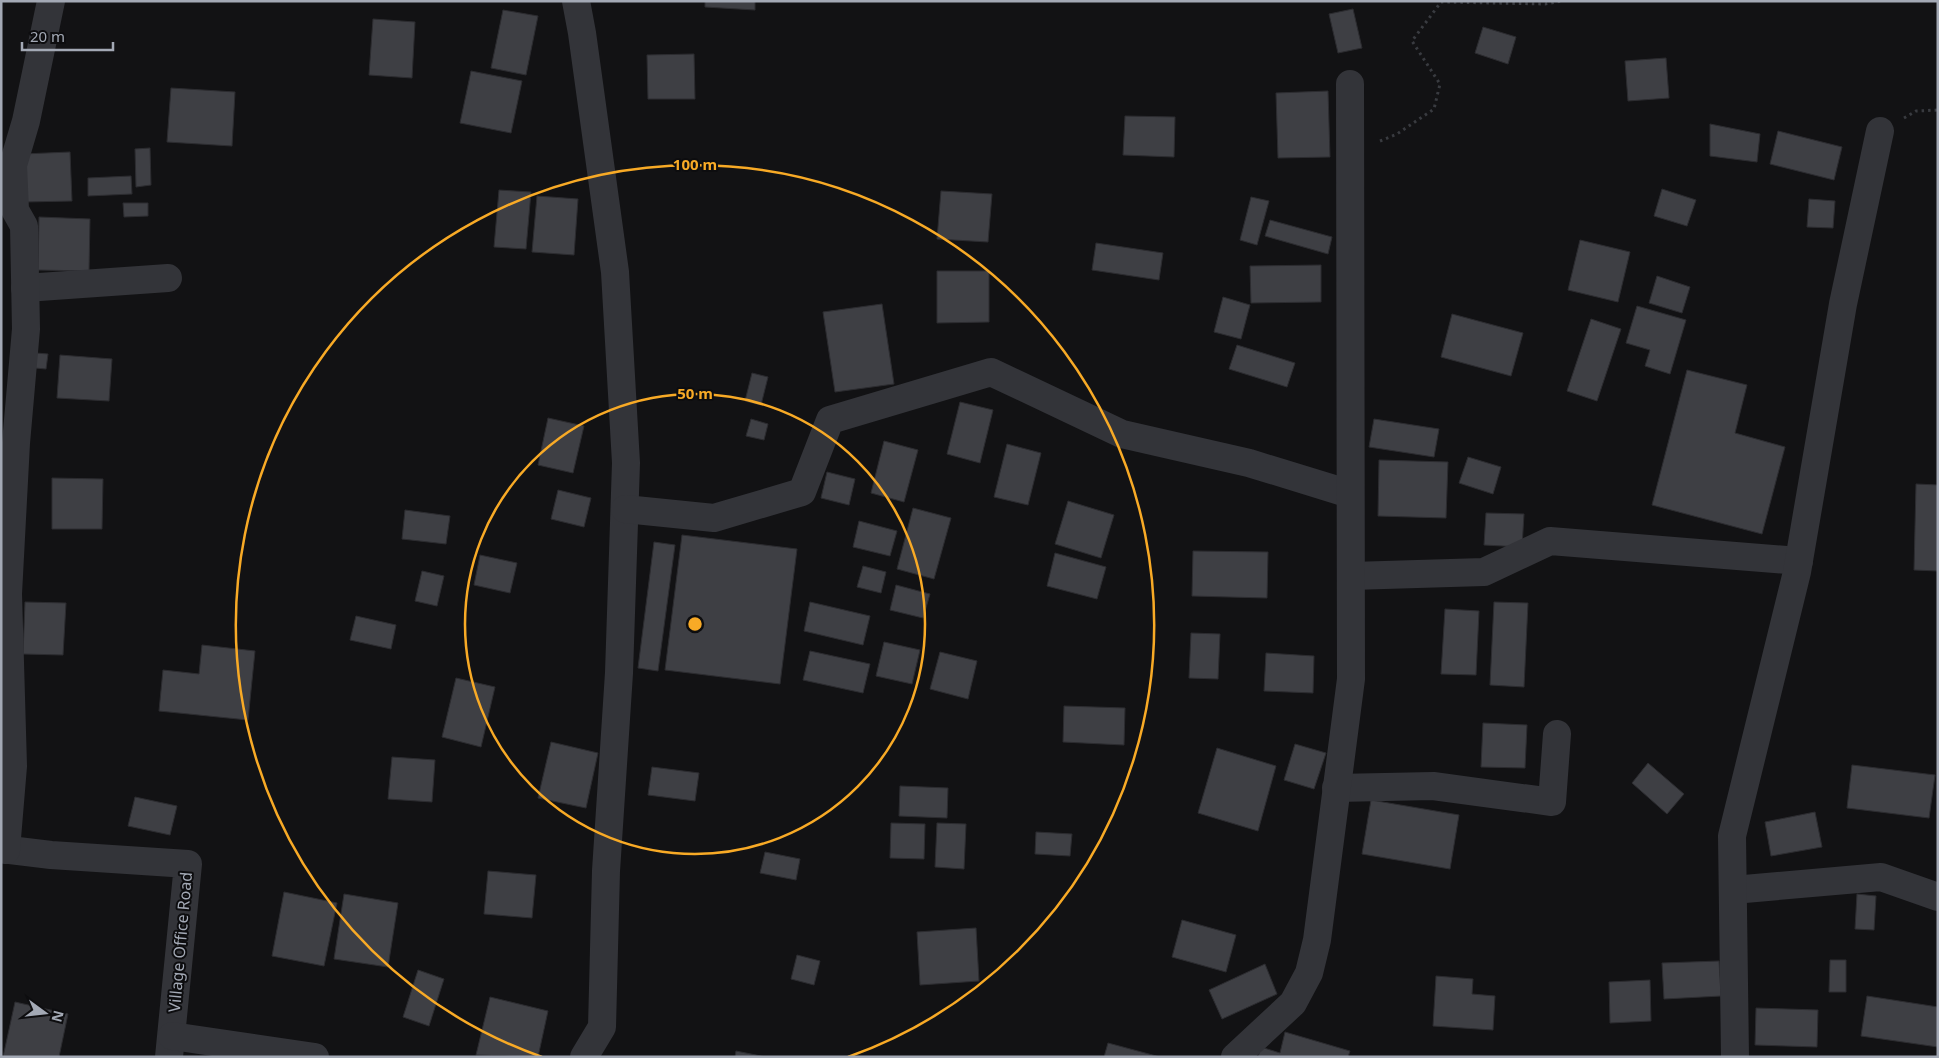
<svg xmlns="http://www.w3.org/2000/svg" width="1939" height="1058" font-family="'Noto Sans',sans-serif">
<rect width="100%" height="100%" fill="#121214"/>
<g fill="#3e3f44" stroke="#2c2c30">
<path d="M 705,1 L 755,1 L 755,10 L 705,7 Z"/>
<path d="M 1353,9 L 1362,48 L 1338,53 L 1329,14 Z"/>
<path d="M 503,10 L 538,16 L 526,75 L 491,68 Z"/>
<path d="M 373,19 L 415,22 L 412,78 L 369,75 Z"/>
<path d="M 1483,27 L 1516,37 L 1508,64 L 1475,53 Z"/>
<path d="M 694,54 L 695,99 L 648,99 L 647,55 Z"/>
<path d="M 1666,58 L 1669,98 L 1628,101 L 1625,61 Z"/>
<path d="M 471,71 L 522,81 L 511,133 L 460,123 Z"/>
<path d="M 171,88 L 235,92 L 232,146 L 167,142 Z"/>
<path d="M 1328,91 L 1330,157 L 1278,158 L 1276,93 Z"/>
<path d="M 1125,116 L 1175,117 L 1174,157 L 1123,155 Z"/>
<path d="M 1710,124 L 1760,134 L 1757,162 L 1710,156 Z"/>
<path d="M 1778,131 L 1842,147 L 1834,180 L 1770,164 Z"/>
<path d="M 150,148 L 151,185 L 136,187 L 135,149 Z"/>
<path d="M 70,152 L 72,201 L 24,202 L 23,154 Z"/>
<path d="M 131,176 L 132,194 L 88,196 L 88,178 Z"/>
<path d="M 1662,189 L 1696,200 L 1687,226 L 1654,216 Z"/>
<path d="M 499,190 L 531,192 L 526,249 L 494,247 Z"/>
<path d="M 941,191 L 992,194 L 988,242 L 937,239 Z"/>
<path d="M 537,196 L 578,199 L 574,255 L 532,252 Z"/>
<path d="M 1251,197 L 1269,201 L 1257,245 L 1240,240 Z"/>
<path d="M 1809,199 L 1835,201 L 1833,228 L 1807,227 Z"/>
<path d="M 123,203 L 148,203 L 148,216 L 124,217 Z"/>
<path d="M 39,217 L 90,219 L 89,271 L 38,270 Z"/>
<path d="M 1270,220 L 1332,237 L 1328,254 L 1265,236 Z"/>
<path d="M 1580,240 L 1630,252 L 1618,302 L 1568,290 Z"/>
<path d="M 1096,243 L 1163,253 L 1159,280 L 1092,270 Z"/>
<path d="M 1321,265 L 1321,302 L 1251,303 L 1250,266 Z"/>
<path d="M 937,271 L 989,271 L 989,322 L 937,323 Z"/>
<path d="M 1657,276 L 1690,287 L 1682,313 L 1649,303 Z"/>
<path d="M 1223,297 L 1250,305 L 1241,339 L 1214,332 Z"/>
<path d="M 882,304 L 894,384 L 835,392 L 823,312 Z"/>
<path d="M 1637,306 L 1686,320 L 1670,374 L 1645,366 L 1650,350 L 1626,343 Z"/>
<path d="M 1452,314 L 1523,333 L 1511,376 L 1441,357 Z"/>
<path d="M 1591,319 L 1621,329 L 1597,401 L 1567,391 Z"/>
<path d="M 1237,345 L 1295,363 L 1287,387 L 1229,369 Z"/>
<path d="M 36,353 L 48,354 L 46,369 L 35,368 Z"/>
<path d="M 60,355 L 112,359 L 109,401 L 57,398 Z"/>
<path d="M 1687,370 L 1747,385 L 1735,433 L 1785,447 L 1762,534 L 1652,505 Z"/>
<path d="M 752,373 L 768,377 L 761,405 L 745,401 Z"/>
<path d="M 960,402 L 993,410 L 980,463 L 947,454 Z"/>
<path d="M 548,418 L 584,426 L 573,473 L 538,465 Z"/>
<path d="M 751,419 L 768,424 L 764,440 L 746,436 Z"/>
<path d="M 1374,419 L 1439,429 L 1434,457 L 1369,447 Z"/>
<path d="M 884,441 L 918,450 L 904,502 L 871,493 Z"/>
<path d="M 1007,444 L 1041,453 L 1028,505 L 994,497 Z"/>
<path d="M 1468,457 L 1501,467 L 1493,494 L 1459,483 Z"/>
<path d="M 1379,460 L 1448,462 L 1446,518 L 1378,516 Z"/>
<path d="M 827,472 L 855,479 L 849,505 L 821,498 Z"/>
<path d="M 52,478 L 103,479 L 102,529 L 52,529 Z"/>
<path d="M 1916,484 L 1938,485 L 1938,571 L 1914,570 Z"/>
<path d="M 558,490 L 591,498 L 584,527 L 551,519 Z"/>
<path d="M 1068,501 L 1114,515 L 1101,558 L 1055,544 Z"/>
<path d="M 913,508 L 951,518 L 934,579 L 897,569 Z"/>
<path d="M 405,510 L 450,516 L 446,544 L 402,539 Z"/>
<path d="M 1486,513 L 1524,514 L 1522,547 L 1484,545 Z"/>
<path d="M 859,521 L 897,531 L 890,556 L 853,547 Z"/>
<path d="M 682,535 L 797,549 L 780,684 L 665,670 Z"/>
<path d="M 654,542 L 675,545 L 658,671 L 638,668 Z"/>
<path d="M 1193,551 L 1268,552 L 1267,598 L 1192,596 Z"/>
<path d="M 1055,553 L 1106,567 L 1097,599 L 1047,586 Z"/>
<path d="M 480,555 L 517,563 L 510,593 L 474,585 Z"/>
<path d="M 863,566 L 886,572 L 881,593 L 857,587 Z"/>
<path d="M 422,571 L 444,576 L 437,606 L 415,601 Z"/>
<path d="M 896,585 L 930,594 L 923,618 L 890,610 Z"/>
<path d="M 25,602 L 66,603 L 63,655 L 23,654 Z"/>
<path d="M 810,602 L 870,616 L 863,645 L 804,631 Z"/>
<path d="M 1494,602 L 1528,603 L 1524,687 L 1490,685 Z"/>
<path d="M 1445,609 L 1479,611 L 1476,675 L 1441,674 Z"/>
<path d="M 356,616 L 396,625 L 391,649 L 350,640 Z"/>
<path d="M 1191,633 L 1220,634 L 1218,679 L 1189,678 Z"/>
<path d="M 884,642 L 920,650 L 912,684 L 876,676 Z"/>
<path d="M 202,645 L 255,651 L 248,720 L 159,711 L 163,670 L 199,674 Z"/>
<path d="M 810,651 L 870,664 L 863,693 L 803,680 Z"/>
<path d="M 940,652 L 977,661 L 968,699 L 930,689 Z"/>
<path d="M 1266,653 L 1314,656 L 1313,693 L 1264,691 Z"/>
<path d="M 456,678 L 495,687 L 481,747 L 442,737 Z"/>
<path d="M 1064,706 L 1125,708 L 1124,745 L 1063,742 Z"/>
<path d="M 1483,723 L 1527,725 L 1525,768 L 1481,767 Z"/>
<path d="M 551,742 L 598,753 L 586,808 L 538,798 Z"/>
<path d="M 1295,744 L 1326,753 L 1314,789 L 1284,780 Z"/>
<path d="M 1217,748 L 1276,766 L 1258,831 L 1198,813 Z"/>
<path d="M 392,757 L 435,760 L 432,802 L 388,799 Z"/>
<path d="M 1648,763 L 1684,794 L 1667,814 L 1632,783 Z"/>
<path d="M 1852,765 L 1935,775 L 1929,818 L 1847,808 Z"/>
<path d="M 652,767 L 699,773 L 695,801 L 648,795 Z"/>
<path d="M 900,786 L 948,788 L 947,818 L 899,816 Z"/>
<path d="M 135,797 L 177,806 L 170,835 L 128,826 Z"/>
<path d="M 1371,800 L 1459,815 L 1450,869 L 1362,854 Z"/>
<path d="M 1815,812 L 1822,847 L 1771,856 L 1765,822 Z"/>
<path d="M 891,823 L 925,824 L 924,859 L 890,858 Z"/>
<path d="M 937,823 L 966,824 L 964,869 L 935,867 Z"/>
<path d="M 1036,832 L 1072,834 L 1070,856 L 1035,854 Z"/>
<path d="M 765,852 L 800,859 L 796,880 L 760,873 Z"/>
<path d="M 488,871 L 536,875 L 532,918 L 484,914 Z"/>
<path d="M 284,892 L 337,903 L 324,966 L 272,956 Z"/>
<path d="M 344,894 L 398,903 L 388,967 L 334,959 Z"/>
<path d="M 1857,894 L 1876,896 L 1874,930 L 1855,929 Z"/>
<path d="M 1182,920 L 1236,935 L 1226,972 L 1172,957 Z"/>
<path d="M 976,928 L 979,981 L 920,985 L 917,932 Z"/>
<path d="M 797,955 L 820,961 L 814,985 L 791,979 Z"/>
<path d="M 1830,960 L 1846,960 L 1846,992 L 1829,992 Z"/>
<path d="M 1719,961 L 1721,996 L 1664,999 L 1662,963 Z"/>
<path d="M 1265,964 L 1277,994 L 1222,1019 L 1209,990 Z"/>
<path d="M 418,970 L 444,979 L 429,1026 L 403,1017 Z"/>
<path d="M 1436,976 L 1473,979 L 1472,994 L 1495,996 L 1493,1030 L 1433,1026 Z"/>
<path d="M 1650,980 L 1651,1021 L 1610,1023 L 1609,982 Z"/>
<path d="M 1867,996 L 1938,1007 L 1938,1047 L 1861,1036 Z"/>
<path d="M 490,997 L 548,1011 L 538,1057 L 476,1055 Z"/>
<path d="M 15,1002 L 68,1014 L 59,1057 L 3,1057 Z"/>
<path d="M 1756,1008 L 1818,1010 L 1817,1047 L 1755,1045 Z"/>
<path d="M 1285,1032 L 1350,1051 L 1348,1057 L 1258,1057 L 1261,1047 L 1280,1053 Z"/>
<path d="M 1108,1043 L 1160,1057 L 1104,1057 Z"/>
<path d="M 736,1051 L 766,1057 L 735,1057 Z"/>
</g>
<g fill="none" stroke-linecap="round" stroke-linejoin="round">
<g stroke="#393b40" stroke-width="3" stroke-dasharray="2.5 4" stroke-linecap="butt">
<path d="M 1904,118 L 1916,111 L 1938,110"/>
<path d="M 1380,141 L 1397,134 L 1434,109 L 1440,84 L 1412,41 L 1441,2 L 1545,4 L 1562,1"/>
</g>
<g stroke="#333439" stroke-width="28">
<path d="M 576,1 L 582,33 L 615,272 L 626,463 L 619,673 L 606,871 L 602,1027 L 584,1057"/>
<path d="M 25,288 L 168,278"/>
<path d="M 625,509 L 714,518 L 802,492 L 830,420 L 991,372 L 1122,434 L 1249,463 L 1350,494"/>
<path d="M 1351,576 L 1484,572 L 1550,541 L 1799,561"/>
<path d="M 1336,788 L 1433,786 L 1552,802 L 1557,734"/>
<path d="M 1,849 L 51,855 L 188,864 L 169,1057"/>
<path d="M 6,850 L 13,766 L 8,594 L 16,443 L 26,329 L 24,226 L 15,210 L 13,165 L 26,121 L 51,1"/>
<path d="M 1733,890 L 1881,877 L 1938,897"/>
<path d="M 172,1036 L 315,1057"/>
<path d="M 1235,1057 L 1293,1003 L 1309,973 L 1317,940 L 1351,679 L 1350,84"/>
<path d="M 1735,1057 L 1732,836 L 1797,572 L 1843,304 L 1880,131"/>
</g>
</g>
<g fill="none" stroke="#f8aa26" stroke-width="2.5">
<circle cx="695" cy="624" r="230"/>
<path d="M542 1057A459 459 0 1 1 848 1057"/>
</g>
<g text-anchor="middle" stroke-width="4" stroke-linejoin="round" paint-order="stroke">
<g font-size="16" fill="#a3a9b5" stroke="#0d0d0f">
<text transform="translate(180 942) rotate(-85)" y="6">Village Office Road</text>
</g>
</g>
<circle cx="695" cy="624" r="8" fill="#f8aa26" stroke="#0d0d0f" stroke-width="2.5"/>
<g font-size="15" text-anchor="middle" font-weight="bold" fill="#f8aa26" stroke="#0d0d0f" stroke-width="4" stroke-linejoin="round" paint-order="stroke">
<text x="695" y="170">100 m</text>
<text x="695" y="399">50 m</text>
</g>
<rect width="1939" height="1058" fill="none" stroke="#a3a9b5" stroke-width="5"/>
<g transform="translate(45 1013) rotate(105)" stroke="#0d0d0f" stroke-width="4" paint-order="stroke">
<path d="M0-4L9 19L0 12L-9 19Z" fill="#a3a9b5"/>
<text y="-8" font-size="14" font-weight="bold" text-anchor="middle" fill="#a3a9b5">N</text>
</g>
<path d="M22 42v8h91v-8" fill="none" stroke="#a3a9b5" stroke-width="2.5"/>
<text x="30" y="42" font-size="15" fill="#a3a9b5" stroke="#0d0d0f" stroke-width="4" paint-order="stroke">20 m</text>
</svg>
